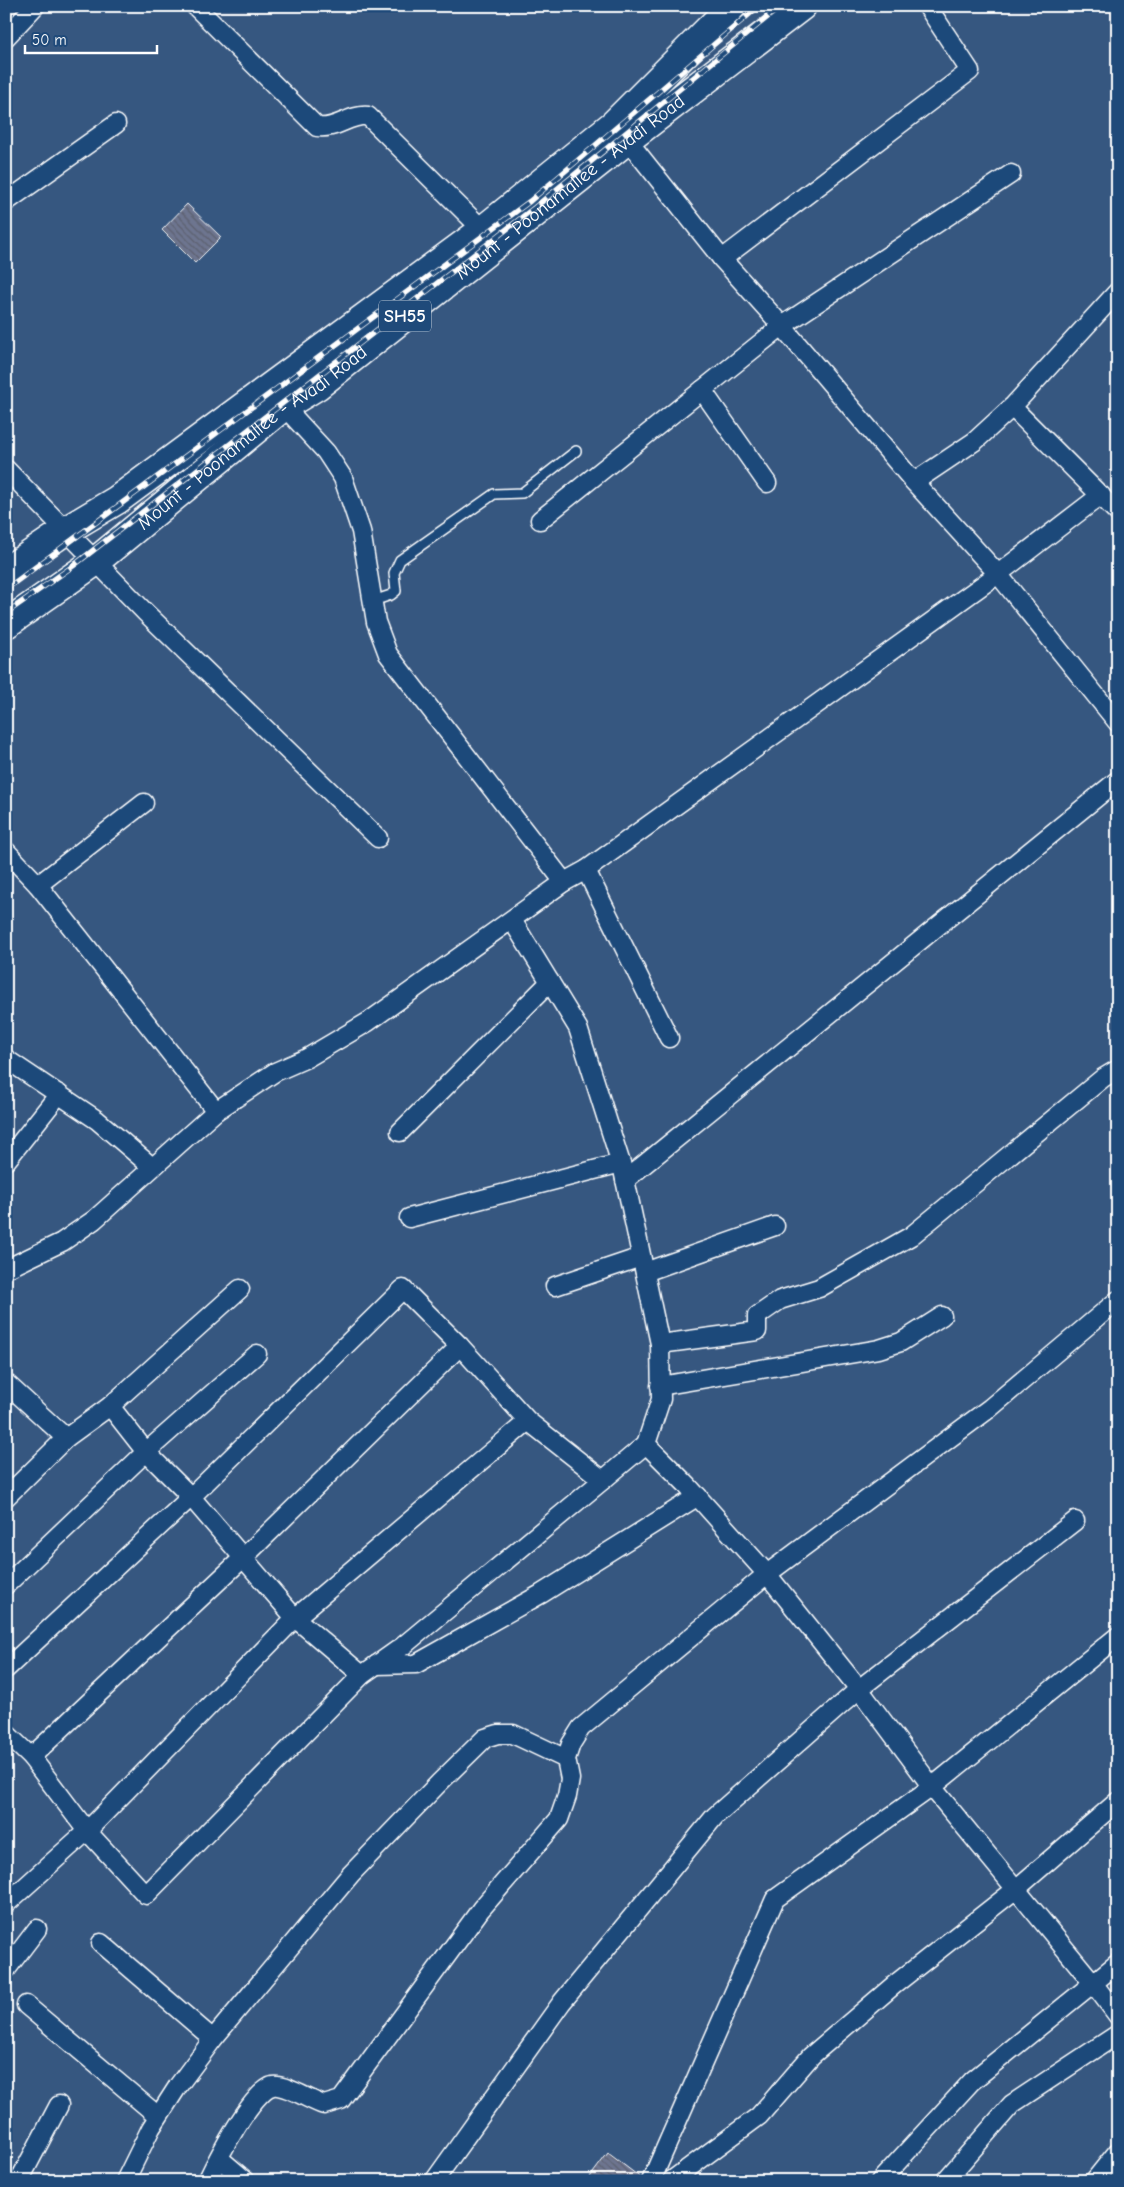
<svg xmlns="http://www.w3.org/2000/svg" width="1124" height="2187" font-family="'Comic Neue',sans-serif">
<defs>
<pattern id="building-back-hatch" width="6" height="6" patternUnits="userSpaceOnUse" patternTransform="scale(1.25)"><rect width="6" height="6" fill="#6d748f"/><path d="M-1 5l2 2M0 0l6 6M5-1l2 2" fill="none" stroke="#5c606e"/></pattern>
</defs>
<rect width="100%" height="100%" fill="#365780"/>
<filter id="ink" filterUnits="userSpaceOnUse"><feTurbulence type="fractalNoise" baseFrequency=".02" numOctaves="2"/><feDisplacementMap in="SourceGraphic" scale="10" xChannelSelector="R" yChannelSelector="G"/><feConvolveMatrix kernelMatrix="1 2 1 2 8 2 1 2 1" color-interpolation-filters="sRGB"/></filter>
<g filter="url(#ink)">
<g fill="url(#building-back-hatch)" stroke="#fff">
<path d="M 187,204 L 221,237 L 195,263 L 162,230 Z"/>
<path d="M 608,2153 L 645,2181 L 596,2181 L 590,2177 Z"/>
</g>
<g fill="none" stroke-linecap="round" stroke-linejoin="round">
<g stroke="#fff" stroke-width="12">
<path id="lane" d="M 373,601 L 391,595 L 396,591 L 394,573 L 400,560 L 494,494 L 522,493 L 576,451"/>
</g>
<g stroke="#fff" stroke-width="21">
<g id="street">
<path d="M 195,6 L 317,127 C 336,130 350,114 368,116 L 483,230"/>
<path d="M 6,37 L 35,6"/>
<path d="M 621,132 L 722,259 L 782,326 L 914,482 L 998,574 L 1118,723"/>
<path d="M 6,202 L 116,124"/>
<path d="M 722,259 L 970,71 L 927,6"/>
<path d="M 702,390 L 767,483"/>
<path d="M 278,400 L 326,452 L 343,478 L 361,531 L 376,622 L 388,654 L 564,882"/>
<path d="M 1012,407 L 1118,513"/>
<path d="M 6,469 L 145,612 L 378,838"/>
<path d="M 914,482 L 975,441 L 1012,407 L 1118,291"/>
<path d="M 540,520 L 782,326 L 1011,174"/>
<path d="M 6,851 L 38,885 L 216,1111"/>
<path d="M 586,870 L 669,1038"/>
<path d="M 38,885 L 144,803"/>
<path d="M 512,920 L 578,1028 L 623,1170 L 660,1344 L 661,1399 L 646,1444 L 688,1486 L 767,1574 L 859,1689 L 932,1787 L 1093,1983 L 1118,2016"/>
<path d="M 6,1059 L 97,1120 L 152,1167"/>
<path d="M 400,1132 L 550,982"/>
<path d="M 6,1161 L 59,1094"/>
<path d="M 625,1180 L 1118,780"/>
<path d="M 409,1218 L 621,1163"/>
<path d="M 6,1269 L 62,1242 L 94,1220 L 216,1111 L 275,1072 L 307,1058 L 368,1022 L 564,882 L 586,870 L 998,574 L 1101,495"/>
<path d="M 645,1272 L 775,1226"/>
<path d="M 555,1286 L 641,1257"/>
<path d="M 660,1344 L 757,1331 L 757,1316 L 780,1300 L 819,1288 L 911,1236 L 1103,1078 L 1118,1069"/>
<path d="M 6,1383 L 66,1438"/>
<path d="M 660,1386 L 879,1349 L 901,1342 L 942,1316"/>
<path d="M 110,1406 L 146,1452 L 191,1497 L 295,1618 L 362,1675"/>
<path d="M 6,1497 L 66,1438 L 110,1406 L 240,1289"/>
<path d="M 6,1585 L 146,1452 L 257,1354"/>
<path d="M 376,1665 L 416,1664 L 541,1594 L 698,1496"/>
<path d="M 6,1669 L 191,1497 L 403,1289 L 460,1346 L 528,1421"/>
<path d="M 6,1733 L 31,1757 L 87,1831 L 146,1895 L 362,1675 L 403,1646 L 603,1480"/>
<path d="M 31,1757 L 244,1557 L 460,1346"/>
<path d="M 6,1904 L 87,1831 L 295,1618 L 528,1421 L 603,1480 L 646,1444"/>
<path d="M 101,1943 L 213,2039"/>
<path d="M 6,1970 L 37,1929"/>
<path d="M 26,2005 L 158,2116"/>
<path d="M 219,2158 L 246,2181"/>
<path d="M 19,2181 L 59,2105"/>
<path d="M 125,2181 L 151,2128 L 178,2086 L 213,2039 L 351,1874 L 439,1783 L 485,1738 L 498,1734 L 513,1734 L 566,1759"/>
<path d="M 207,2181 C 216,2162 253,2089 273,2086 C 285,2084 311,2101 324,2105 L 341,2100 L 481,1909 L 559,1819 L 567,1796 L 570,1779 L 566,1759 L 571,1744 L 581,1728 L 767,1574 L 990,1408 L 1118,1300"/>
<path d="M 434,2181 L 562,2002 L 715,1816 L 859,1689 L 1075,1521"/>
<path d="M 651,2181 L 775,1899 L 932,1787 L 1118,1636"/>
<path d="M 671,2181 L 759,2116 L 811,2056 L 894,1985 L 1016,1889 L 1118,1801"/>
<path d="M 880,2181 L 972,2081 L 1118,1963"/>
<path d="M 945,2181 L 1012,2104 L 1118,2034"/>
<path d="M 1094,2181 L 1118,2151"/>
</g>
</g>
<g stroke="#fff" stroke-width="31">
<g id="primary">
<path d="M 6,571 L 65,531 L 117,500 L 483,230 L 614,124 L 732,6"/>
<path id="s1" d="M 6,624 L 96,561 L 284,406 L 317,386 L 627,140 L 802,6"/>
</g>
</g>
<use href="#lane" stroke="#1f4a7a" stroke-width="9"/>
<use href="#street" stroke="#1f4a7a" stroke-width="18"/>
<use href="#primary" stroke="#1f4a7a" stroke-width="28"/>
<g stroke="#fff" stroke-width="5.5">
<g id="rail">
<path d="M 6,589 L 530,201 L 759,6"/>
<path d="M 6,613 L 73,566 L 534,208 L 781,6"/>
</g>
</g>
<use href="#rail" stroke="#1f4a7a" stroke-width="4" stroke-dasharray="11" stroke-linecap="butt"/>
</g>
</g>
<g text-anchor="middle" stroke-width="4" stroke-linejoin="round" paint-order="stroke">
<rect fill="#1f4a7a" stroke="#bcc9d7" stroke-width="1" x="379" y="300.5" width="52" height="31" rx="4"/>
<g font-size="18" font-weight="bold" fill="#fff">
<text x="405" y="322">SH55</text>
</g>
<g font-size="19" fill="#fff" stroke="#1f4a7a">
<text dy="7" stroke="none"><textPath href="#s1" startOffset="714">Mount - Poonamallee - Avadi Road</textPath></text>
<text dy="7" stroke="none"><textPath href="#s1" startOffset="309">Mount - Poonamallee - Avadi Road</textPath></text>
</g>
</g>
<rect width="1124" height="2187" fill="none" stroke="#1f4a7a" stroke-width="25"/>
<rect x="12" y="12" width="1099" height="2162" fill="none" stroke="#fff" stroke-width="2" filter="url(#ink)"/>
<path d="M25 45v8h132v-8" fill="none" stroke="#ffffff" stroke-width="2.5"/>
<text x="32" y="45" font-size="15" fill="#ffffff" stroke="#1f4a7a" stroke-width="4" paint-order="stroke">50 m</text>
</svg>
